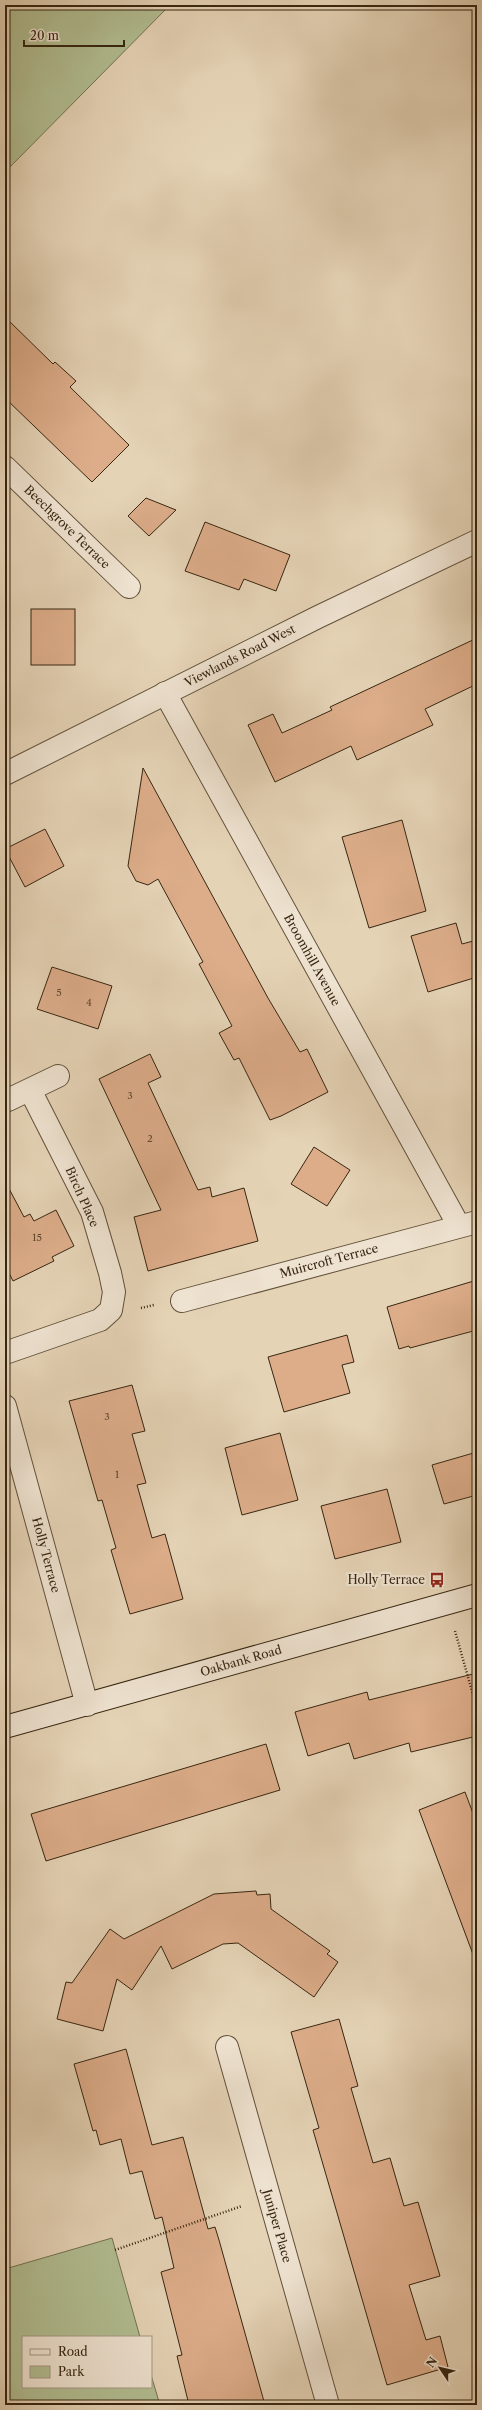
<svg xmlns="http://www.w3.org/2000/svg" width="482" height="2410" font-family="'Libre Caslon Text',serif">
<rect width="100%" height="100%" fill="#e5d3b6"/>
<filter id="stains"><feTurbulence type="fractalNoise" baseFrequency=".005" numOctaves="4"/><feColorMatrix values="0 0 0 0 .2 0 0 0 0 .09 0 0 0 0 .02 0 0 0 .5 -.17"/></filter>
<radialGradient id="worn" r=".72"><stop offset=".6" stop-color="#630" stop-opacity="0"/><stop offset="1" stop-color="#630" stop-opacity=".3"/></radialGradient>
<g fill="#b1bd91" stroke="#747251">
<path d="M 5,5 L 170,5 L 5,172 Z"/>
<path d="M 112,2238 L 140,2337 L 23,2337 L 23,2387 L 151,2387 L 151,2375 L 160,2405 L 5,2405 L 5,2269 Z"/>
</g>
<g fill="#ddad8a" stroke="#372611">
<path d="M 5,317 L 53,364 L 55,362 L 76,381 L 70,387 L 129,445 L 92,482 L 5,398 Z"/>
<path d="M 146,498 L 176,510 L 149,536 L 128,516 Z"/>
<path d="M 205,522 L 290,555 L 276,591 L 244,579 L 239,590 L 185,571 Z"/>
<rect x="31" y="609" width="44" height="56"/>
<path d="M 477,638 L 477,684 L 425,709 L 433,725 L 357,760 L 351,746 L 275,782 L 248,725 L 273,714 L 282,733 L 332,710 L 330,707 Z"/>
<path d="M 143,768 L 268,998 L 300,1052 L 307,1049 L 328,1092 L 281,1116 L 270,1120 L 239,1058 L 234,1060 L 219,1033 L 232,1026 L 199,964 L 203,962 L 158,879 L 148,885 L 136,881 L 128,866 Z"/>
<path d="M 402,820 L 426,911 L 369,928 L 342,837 Z"/>
<path d="M 45,829 L 64,866 L 25,887 L 5,849 Z"/>
<path d="M 456,923 L 462,944 L 477,940 L 477,977 L 428,992 L 411,936 Z"/>
<path d="M 52,967 L 112,986 L 98,1029 L 37,1009 Z"/>
<path d="M 150,1054 L 161,1077 L 148,1083 L 198,1190 L 210,1187 L 212,1197 L 244,1188 L 258,1241 L 148,1271 L 134,1217 L 161,1210 L 99,1079 Z"/>
<path d="M 314,1147 L 350,1170 L 327,1206 L 291,1184 Z"/>
<path d="M 5,1181 L 24,1217 L 30,1214 L 34,1221 L 56,1210 L 74,1246 L 52,1257 L 54,1261 L 13,1281 L 5,1265 Z"/>
<path d="M 477,1280 L 477,1330 L 410,1348 L 409,1346 L 399,1349 L 387,1307 Z"/>
<path d="M 347,1335 L 354,1362 L 342,1365 L 350,1393 L 284,1412 L 268,1357 Z"/>
<path d="M 132,1385 L 145,1431 L 132,1434 L 146,1483 L 137,1485 L 152,1538 L 165,1534 L 183,1599 L 130,1614 L 111,1550 L 116,1548 L 102,1500 L 98,1501 L 69,1401 Z"/>
<path d="M 280,1433 L 298,1500 L 242,1515 L 225,1448 Z"/>
<path d="M 477,1452 L 477,1495 L 444,1504 L 432,1465 Z"/>
<path d="M 387,1489 L 401,1542 L 335,1559 L 321,1506 Z"/>
<path d="M 477,1673 L 477,1736 L 411,1752 L 409,1743 L 354,1759 L 349,1743 L 308,1756 L 295,1712 L 367,1692 L 369,1700 Z"/>
<path d="M 266,1744 L 280,1790 L 46,1861 L 31,1814 Z"/>
<path d="M 465,1792 L 477,1824 L 477,1957 L 474,1957 L 419,1810 Z"/>
<path d="M 256,1891 L 257,1895 L 270,1894 L 271,1909 L 330,1951 L 327,1954 L 338,1962 L 314,1997 L 238,1943 L 223,1944 L 172,1969 L 161,1946 L 132,1990 L 117,1979 L 103,2031 L 57,2019 L 66,1982 L 72,1983 L 110,1929 L 124,1939 L 214,1894 Z"/>
<path d="M 339,2019 L 358,2086 L 351,2088 L 373,2163 L 390,2158 L 404,2206 L 418,2202 L 440,2276 L 409,2285 L 426,2340 L 440,2336 L 448,2367 L 387,2385 L 313,2130 L 319,2128 L 291,2032 Z"/>
<path d="M 126,2049 L 152,2145 L 183,2137 L 208,2229 L 215,2227 L 219,2240 L 265,2405 L 189,2405 L 177,2356 L 182,2355 L 161,2272 L 174,2268 L 162,2217 L 155,2219 L 142,2171 L 130,2174 L 121,2139 L 100,2145 L 96,2130 L 93,2131 L 74,2064 Z"/>
</g>
<g fill="none" stroke-linecap="round" stroke-linejoin="round">
<g stroke="#62513a" stroke-width="24">
<g id="street">
<path d="M 5,467 L 129,587"/>
<path d="M 165,693 L 459,1226"/>
<path d="M 5,774 L 318,617 L 477,541"/>
<path d="M 8,1100 L 58,1076"/>
<path d="M 182,1301 L 477,1222"/>
<path d="M 5,1353 L 100,1320 L 111,1310 L 114,1292 L 110,1273 L 92,1212 L 30,1090"/>
<path d="M 5,1406 L 87,1705"/>
<path d="M 227,2047 L 328,2405"/>
</g>
</g>
<g stroke="#372611" stroke-width="24">
<path id="secondary" d="M 5,1727 L 477,1595"/>
</g>
<g stroke="#372611" stroke-width="2.5" stroke-dasharray="1 2" stroke-linecap="butt">
<path d="M 141,1308 L 154,1305"/>
<path d="M 455,1631 L 477,1709"/>
<path d="M 115,2250 L 242,2206"/>
</g>
<use href="#street" stroke="#eee2d0" stroke-width="22"/>
<use href="#secondary" stroke="#eee2d0" stroke-width="22"/>
</g>
<defs>
<g id="bus-bare" transform="scale(1.2)"><path d="M-5-6H5V4H4V6H2V4H-2V6H-4V4H-5ZM-3.5-4V0h7V-4ZM-3.5 1.2v1.5H-2V1.2ZM2 1.2v1.5H3.5V1.2Z" fill="#8f2418" stroke="#eee2d0" stroke-width="2.5" paint-order="stroke"/></g>
</defs>
<g fill-rule="evenodd">
<use href="#bus-bare" x="437" y="1580"/>
</g>
<g text-anchor="middle" stroke-width="4" stroke-linejoin="round" paint-order="stroke">
<g font-size="10" fill="#60482f">
<text x="59" y="996">5</text>
<text x="89" y="1006">4</text>
<text x="130" y="1099">3</text>
<text x="150" y="1142">2</text>
<text x="37" y="1241">15</text>
<text x="107" y="1420">3</text>
<text x="117" y="1478">1</text>
</g>
<g font-size="12" fill="#372611" stroke="#eee2d0">
<text transform="translate(67 527) rotate(44)" y="4">Beechgrove Terrace</text>
<text transform="translate(240 656) rotate(-27)" y="4">Viewlands Road West</text>
<text transform="translate(312 960) rotate(61)" y="4">Broomhill Avenue</text>
<text transform="translate(82 1197) rotate(66)" y="4">Birch Place</text>
<text transform="translate(329 1261) rotate(-15)" y="4">Muircroft Terrace</text>
<text transform="translate(46 1555) rotate(75)" y="4">Holly Terrace</text>
<text transform="translate(241 1661) rotate(-16)" y="4">Oakbank Road</text>
<text transform="translate(277 2226) rotate(74)" y="4">Juniper Place</text>
</g>
<g font-size="12" fill="#372611" stroke="#eee2d0" text-anchor="end">
<text x="425" y="1584">Holly Terrace</text>
</g>
</g>
<rect width="482" height="2410" fill="none" stroke="#e5d3b6" stroke-width="20"/>
<rect x="6" y="6" width="470" height="2398" fill="none" stroke="#372611" stroke-width="2"/>
<rect x="10" y="10" width="462" height="2390" fill="none" stroke="#372611"/>
<rect x="22" y="2336" width="130" height="52" fill="#eee2d0" stroke="#a59784"/>
<rect x="30" y="2349" width="20" height="6" fill="#eee2d0" stroke="#a59784"/>
<text x="58" y="2356" font-size="12" fill="#372611">Road</text>
<rect x="30" y="2366" width="20" height="12" fill="#b1bd91" stroke="#a59784"/>
<text x="58" y="2376" font-size="12" fill="#372611">Park</text>
<g transform="translate(440 2368) rotate(305)" stroke="#eee2d0" stroke-width="3" paint-order="stroke">
<path d="M0-3L7 15L0 10L-7 15Z" fill="#372611"/>
<text y="-6" font-size="11" font-weight="bold" text-anchor="middle" fill="#372611">N</text>
</g>
<path d="M24 40v6h100v-6" fill="none" stroke="#372611" stroke-width="2"/>
<text x="30" y="40" font-size="12" fill="#372611" stroke="#eee2d0" stroke-width="3" paint-order="stroke">20 m</text>
<rect width="100%" height="100%" filter="url(#stains)"/>
<rect width="100%" height="100%" fill="url(#worn)"/>
</svg>
